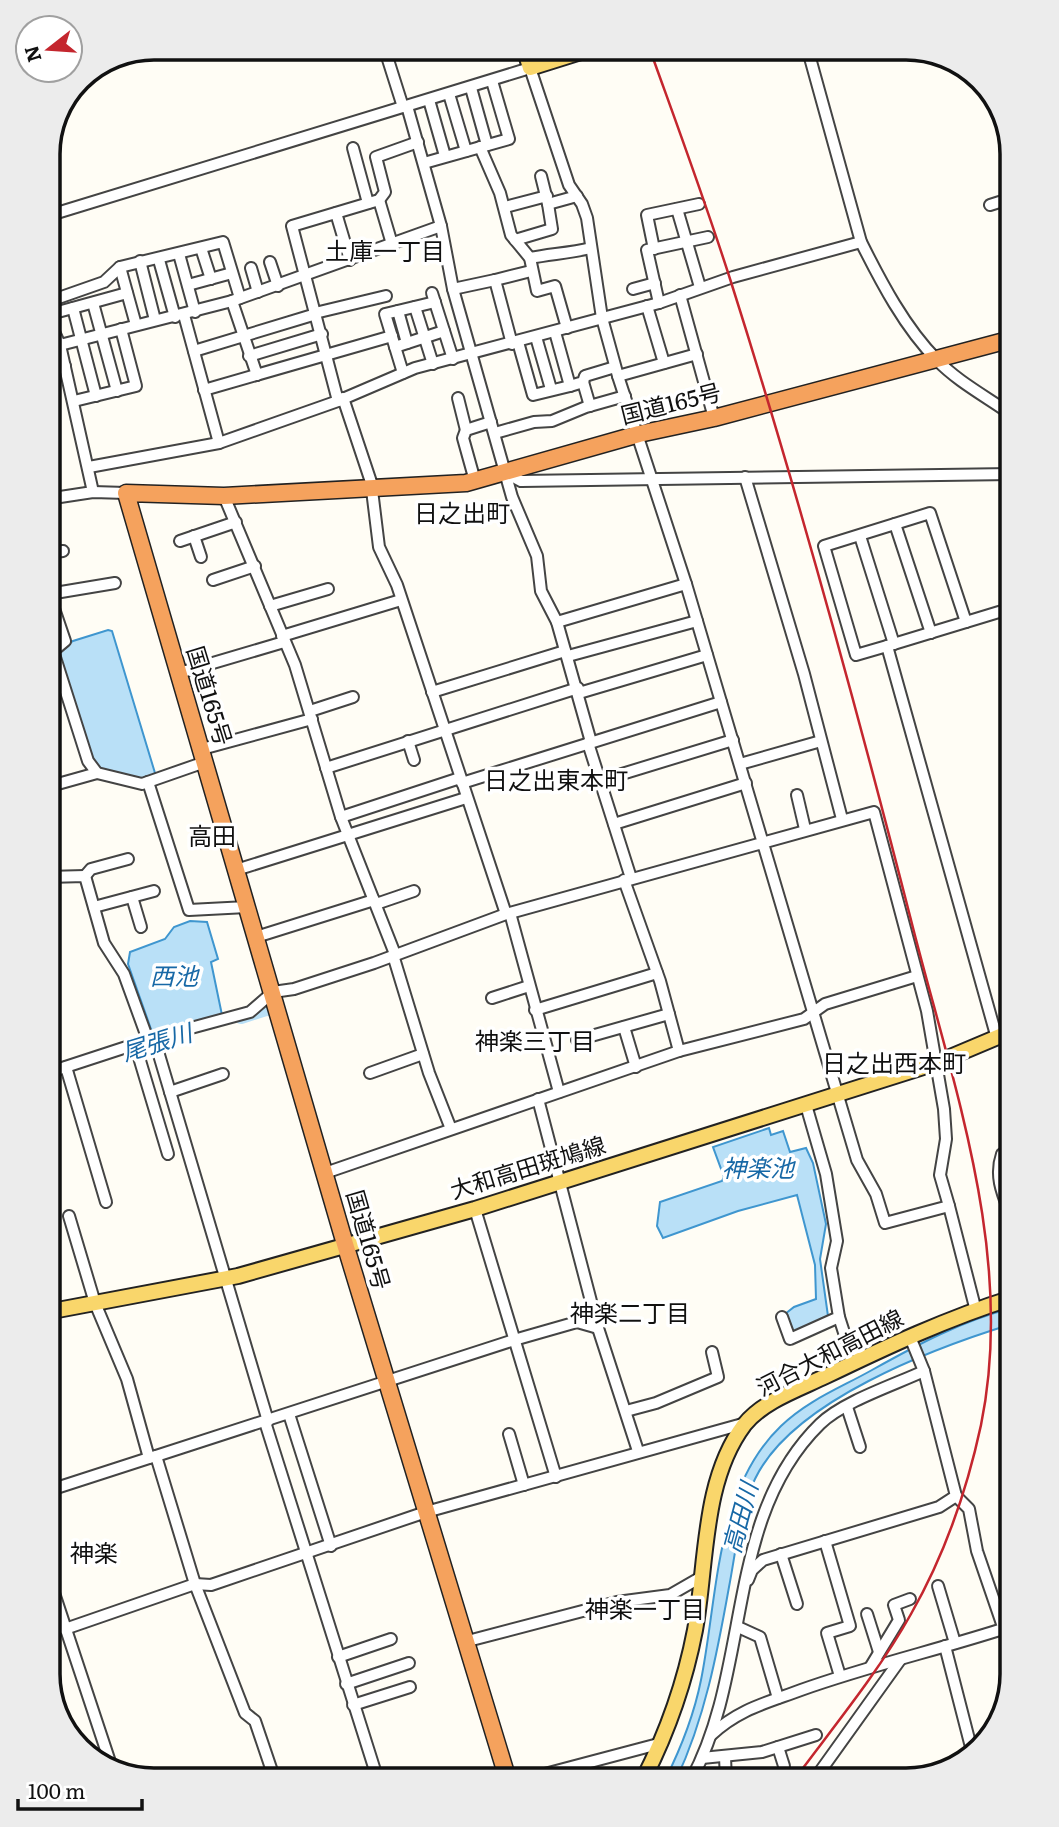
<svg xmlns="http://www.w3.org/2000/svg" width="1059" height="1827" font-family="Literata,'Noto Sans JP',serif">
<rect width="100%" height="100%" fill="#fffdf5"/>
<g fill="#b9e0f7" stroke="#3f96cf" stroke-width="2">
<path d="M 108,630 L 112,631 L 155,773 C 144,788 105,776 93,764 L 60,662 L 60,650 L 73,641 Z"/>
<path d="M 190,921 L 207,922 L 218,959 L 211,962 L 222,1015 L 152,1032 L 128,964 L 130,952 L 165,939 L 174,927 Z"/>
<path d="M 769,1128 L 771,1135 L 783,1131 L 790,1152 L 806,1148 L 813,1163 L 826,1224 L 820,1259 L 828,1316 L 792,1333 L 785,1314 L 794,1307 L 816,1299 L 815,1265 L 797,1195 L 738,1211 L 663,1238 L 657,1226 L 660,1202 L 722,1181 L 724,1177 L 713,1147 Z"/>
<path d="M 1012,1308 L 1012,1324 C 934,1348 792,1401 755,1479 C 739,1512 736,1551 729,1587 C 717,1654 705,1718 676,1780 L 665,1780 C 681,1748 694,1715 701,1680 C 718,1596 715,1489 781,1426 C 808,1400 840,1388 872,1370 C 917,1345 961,1321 1012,1308 Z"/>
</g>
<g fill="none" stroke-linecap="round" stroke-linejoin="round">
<path stroke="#b9e0f7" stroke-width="14" d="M 241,1017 L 266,1009"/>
<g stroke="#444" stroke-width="14">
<g id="minor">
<path d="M 384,47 L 403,107"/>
<path d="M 807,47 L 861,242 C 881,282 905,328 937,360 C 958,382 987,397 1012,415"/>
<path d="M 471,88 L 487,145"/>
<path d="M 449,94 L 466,151"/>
<path d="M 429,100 L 445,156"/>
<path d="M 407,106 L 441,226 L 453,289 L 512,497 L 537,556 L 541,591 L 557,622 L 591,742"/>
<path d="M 480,147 L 500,193 L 511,235 L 530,258 L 537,291 L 555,286 L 567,328"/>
<path d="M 353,148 L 368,203"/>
<path d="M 424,163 L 509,139 L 492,81"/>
<path d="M 541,176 L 548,204 L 577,196"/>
<path d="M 379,200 L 392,244"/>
<path d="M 990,205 L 1012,198"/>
<path d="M 505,207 L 547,196"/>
<path d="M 677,209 L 700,287"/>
<path d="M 336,213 L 350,260"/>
<path d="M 1009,230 L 1012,229"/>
<path d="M 515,240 L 552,229 L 548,204"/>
<path d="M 201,248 L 211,279"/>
<path d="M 654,249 L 647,215 L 699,204"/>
<path d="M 179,254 L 195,312"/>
<path d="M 530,258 C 551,254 570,253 591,248"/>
<path d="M 159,260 L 175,317"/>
<path d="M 140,261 L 155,320"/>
<path d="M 270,262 L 278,286"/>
<path d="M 120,267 L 136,325"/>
<path d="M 251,268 L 258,292"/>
<path d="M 188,285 L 232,273"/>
<path d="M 453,289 L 495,280"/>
<path d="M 633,289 L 655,283"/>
<path d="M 432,293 L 453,359"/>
<path d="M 680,295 L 714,418"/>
<path d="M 232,301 L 257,375"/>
<path d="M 47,302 L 104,282 L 120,267 L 223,242 L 240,298"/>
<path d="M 93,303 L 117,391"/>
<path d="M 659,303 L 647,250 L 708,237"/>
<path d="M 647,306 L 664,363"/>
<path d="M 415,307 L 433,364"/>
<path d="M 73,308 L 96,396"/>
<path d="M 398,311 L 407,343"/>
<path d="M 315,313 L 386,296"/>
<path d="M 47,315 L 127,293"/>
<path d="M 184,315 L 219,443"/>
<path d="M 47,316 L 60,345 L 93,492"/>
<path d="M 536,337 L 551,389"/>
<path d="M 518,342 L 533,395 L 570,386 L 555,332"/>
<path d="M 512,344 L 495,280 L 531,271"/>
<path d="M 60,345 L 232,301 L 441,226"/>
<path d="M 395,347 L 444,331"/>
<path d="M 194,351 L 316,314"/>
<path d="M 249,356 L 322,334"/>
<path d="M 47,370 L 65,366"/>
<path d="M 403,373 L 385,314 L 435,302"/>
<path d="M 618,376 L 697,354"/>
<path d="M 583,382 L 590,406"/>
<path d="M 570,386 L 583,382 L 585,376 L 615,367"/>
<path d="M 204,390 L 392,336"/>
<path d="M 343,398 L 371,482 L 379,547 L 397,585 L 506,914"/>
<path d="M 458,398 L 466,430"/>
<path d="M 74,401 L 136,386 L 121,329"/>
<path d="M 338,401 L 292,226 L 379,200 L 385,192 L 376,157 L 418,142"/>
<path d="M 495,433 L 534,422 L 552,421 L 586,407 L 625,396"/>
<path d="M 89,467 L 219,443 L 338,401 L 415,368 L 659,303 L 733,277 L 861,242"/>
<path d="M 508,474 L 521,481 L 1012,474"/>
<path d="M 745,477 L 804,674 L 842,819"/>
<path d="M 475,481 L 463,438 L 466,430 L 491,422"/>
<path d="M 224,496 L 295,665 L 341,817 L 395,954"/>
<path d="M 47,499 L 93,492 L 126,493"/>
<path d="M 895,524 L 931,633"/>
<path d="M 194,536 L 201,557"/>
<path d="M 860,536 L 894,644"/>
<path d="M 180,541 L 236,522"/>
<path d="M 47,553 L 63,551"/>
<path d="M 213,580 L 255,566"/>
<path d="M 47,588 L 65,641 L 53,651"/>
<path d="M 49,594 L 115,583"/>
<path d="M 270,606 L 328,589"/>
<path d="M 557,622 L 686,584"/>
<path d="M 282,636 L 401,600"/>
<path d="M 47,646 L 53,651 L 88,761 L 97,773 L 142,784 L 205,762"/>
<path d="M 887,646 L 856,655 L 824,546 L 930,513 L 966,622"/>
<path d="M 568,656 L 697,621"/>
<path d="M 179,673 L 284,642"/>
<path d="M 432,692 L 565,651"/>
<path d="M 579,693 L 707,655"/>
<path d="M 310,711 L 353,697"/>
<path d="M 408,741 L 414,760"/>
<path d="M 588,743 L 631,878"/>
<path d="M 202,749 L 312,719"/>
<path d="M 740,764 L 821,741"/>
<path d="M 326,768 L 578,688"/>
<path d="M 599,781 L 733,740"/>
<path d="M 148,782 L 189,910 L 247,907"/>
<path d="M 462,783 L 721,702"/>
<path d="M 47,787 L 97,773"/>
<path d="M 797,795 L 805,829"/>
<path d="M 341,817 L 460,778"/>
<path d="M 614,824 L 746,783"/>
<path d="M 236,870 L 466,798"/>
<path d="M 85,876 L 91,869 L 128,859"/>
<path d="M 47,877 L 85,876 L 104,943 L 124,974 L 148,1040"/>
<path d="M 624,880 L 660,981 L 679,1051"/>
<path d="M 132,897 L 141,927"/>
<path d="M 376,904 L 414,891"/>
<path d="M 94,907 L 154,891"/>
<path d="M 510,913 L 559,1092"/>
<path d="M 256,937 L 374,900"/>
<path d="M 393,955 L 429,1073 L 451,1129"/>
<path d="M 492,998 L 529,986"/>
<path d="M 535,1010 L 657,973"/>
<path d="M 624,1027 L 636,1067"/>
<path d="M 996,1035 L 887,646 L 1012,608"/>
<path d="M 154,1038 L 268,1421"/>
<path d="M 577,1040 L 669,1014"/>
<path d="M 135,1044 L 168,1154"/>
<path d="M 66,1067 L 106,1202"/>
<path d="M 47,1073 L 154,1038 L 250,1012 L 273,992 L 294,989 L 374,963 L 506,914 L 874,812 L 927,1011 L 944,1109 L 946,1139 L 940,1175 L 949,1206 L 885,1223 L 876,1194 L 857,1160 L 686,584 L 618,376 L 602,318 L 587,218 L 582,204 L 569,185 L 530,68 L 47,216"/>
<path d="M 370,1073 L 423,1054"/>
<path d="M 1011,1078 L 1012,1109"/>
<path d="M 170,1092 L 223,1074"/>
<path d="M 538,1099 L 598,1328 L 638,1451"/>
<path d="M 325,1173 L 679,1051 L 804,1019 L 825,1004 L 917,976"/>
<path d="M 949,1206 L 976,1311"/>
<path d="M 475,1209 L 556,1477"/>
<path d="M 69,1216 L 95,1303 L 127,1379 L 149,1458 L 156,1456 L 195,1584 L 245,1713 L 255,1721 L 275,1780"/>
<path d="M 1012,1218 C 1003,1195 994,1177 1002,1154 L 1012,1148"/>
<path d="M 782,1317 L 790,1339 L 839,1317 L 831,1268 L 837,1241 L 826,1174 L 806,1105"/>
<path d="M 839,1317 L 848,1345 L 864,1356"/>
<path d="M 847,1407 L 860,1447"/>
<path d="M 626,1411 L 656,1403 L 718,1377 L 712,1352"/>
<path d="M 289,1414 L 331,1546"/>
<path d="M 265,1422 L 378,1780"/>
<path d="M 509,1434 L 524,1485"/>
<path d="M 156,1456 L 514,1340 L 577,1322 L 598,1328"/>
<path d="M 47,1491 L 149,1458"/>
<path d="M 956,1496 L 969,1509 L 977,1551 L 1012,1653"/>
<path d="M 825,1541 L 850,1626 L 827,1633 L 840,1676"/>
<path d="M 781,1554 L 797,1604"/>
<path d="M 47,1572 L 112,1768"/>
<path d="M 748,1580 L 752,1570 L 763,1560 L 939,1507 L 956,1496 L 924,1371 L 910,1337"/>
<path d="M 938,1586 L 955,1643"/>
<path d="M 867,1614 L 879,1652"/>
<path d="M 738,1627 L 760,1637 L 778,1698"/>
<path d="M 65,1629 L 195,1584 L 211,1585 L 426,1512 L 746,1423"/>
<path d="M 464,1642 L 617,1602 L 670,1595 L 703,1576"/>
<path d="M 945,1646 L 972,1751"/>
<path d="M 338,1657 L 391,1639"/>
<path d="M 871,1666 L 899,1620 L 894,1605 L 910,1599"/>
<path d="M 346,1684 L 409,1663"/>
<path d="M 353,1705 L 410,1687"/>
<path d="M 711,1735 C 739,1709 766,1703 801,1690 C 871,1665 942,1649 1012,1626"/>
<path d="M 778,1747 L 784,1766"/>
<path d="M 725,1757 L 726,1780"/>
<path d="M 702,1758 L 762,1752 L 816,1735"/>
<path d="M 522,1780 L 662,1743"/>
<path d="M 691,1780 C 752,1668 724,1518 820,1424 C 844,1401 894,1385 924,1371"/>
<path d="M 738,1780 L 752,1777"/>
<path d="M 814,1780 L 900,1660"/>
</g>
</g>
<g stroke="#222" stroke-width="18">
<g id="major">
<path d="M 524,47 L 530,68 L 597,47"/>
<path d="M 47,1312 L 238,1276 L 475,1209 L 936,1063 L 1012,1031"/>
<path d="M 643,1780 C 667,1733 685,1682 695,1630 C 707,1564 702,1481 744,1425 C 763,1401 799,1389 826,1376 C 886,1347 948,1318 1012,1298"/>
</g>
</g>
<g stroke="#222" stroke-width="19">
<path id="highway" d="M 508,1780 L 345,1244 L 126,493 L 224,496 L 466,483 L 639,434 L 714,418 L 1012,339"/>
</g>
<use href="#minor" stroke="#fff" stroke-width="10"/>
<use href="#major" stroke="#f9d66b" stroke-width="14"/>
<use href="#highway" stroke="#f5a25d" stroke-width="16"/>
<path stroke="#c4262e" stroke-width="2.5" d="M 649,47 C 677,125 706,203 731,282 C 798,493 856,705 911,920 C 952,1083 1016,1255 981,1425 C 967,1490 944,1556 911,1614 C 878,1673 834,1726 794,1780"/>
</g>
<g text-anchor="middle" stroke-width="7" stroke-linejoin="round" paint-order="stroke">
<g font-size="23" fill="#111" stroke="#fff">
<text transform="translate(671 404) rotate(-14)" y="8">国道165号</text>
<text transform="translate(209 696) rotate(73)" y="8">国道165号</text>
<text transform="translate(528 1168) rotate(-17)" y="8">大和高田斑鳩線</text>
<text transform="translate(368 1240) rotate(74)" y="8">国道165号</text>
<text transform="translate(830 1353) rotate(-27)" y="8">河合大和高田線</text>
</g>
<g font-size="24" fill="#111" stroke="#fff">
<text x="385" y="260">土庫一丁目</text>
<text x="462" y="522">日之出町</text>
<text x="556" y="789">日之出東本町</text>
<text x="212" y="845">高田</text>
<text x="535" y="1050">神楽三丁目</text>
<text x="894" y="1072">日之出西本町</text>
<text x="630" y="1322">神楽二丁目</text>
<text x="94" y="1562">神楽</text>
<text x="645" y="1618">神楽一丁目</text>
</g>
<g font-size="24" font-style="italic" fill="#1768a6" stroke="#fff">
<text x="174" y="985">西池</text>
<text transform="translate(157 1043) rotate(-17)" y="8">尾張川</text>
<text x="758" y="1177">神楽池</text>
<text transform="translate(741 1518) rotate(-75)" y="8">高田川</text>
</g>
</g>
<path d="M0 0H1059V1827H0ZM154 60H906A94 94 0 0 1 1000 154V1674A94 94 0 0 1 906 1768H154A94 94 0 0 1 60 1674V154A94 94 0 0 1 154 60Z" fill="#ececec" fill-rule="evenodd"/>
<path fill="none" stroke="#111" stroke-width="3.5" d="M154 60H906A94 94 0 0 1 1000 154V1674A94 94 0 0 1 906 1768H154A94 94 0 0 1 60 1674V154A94 94 0 0 1 154 60Z"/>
<g transform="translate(49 49) rotate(253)"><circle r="33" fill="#ffffff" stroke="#a0a0a0" stroke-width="2"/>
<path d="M0-5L12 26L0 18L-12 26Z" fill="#c4262e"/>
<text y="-10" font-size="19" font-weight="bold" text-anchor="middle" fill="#111111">N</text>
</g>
<path d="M18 1799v10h124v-10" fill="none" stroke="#111111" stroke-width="3.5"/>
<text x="28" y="1799" font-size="21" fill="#111111" stroke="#ffffff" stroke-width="5" paint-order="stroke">100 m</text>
</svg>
